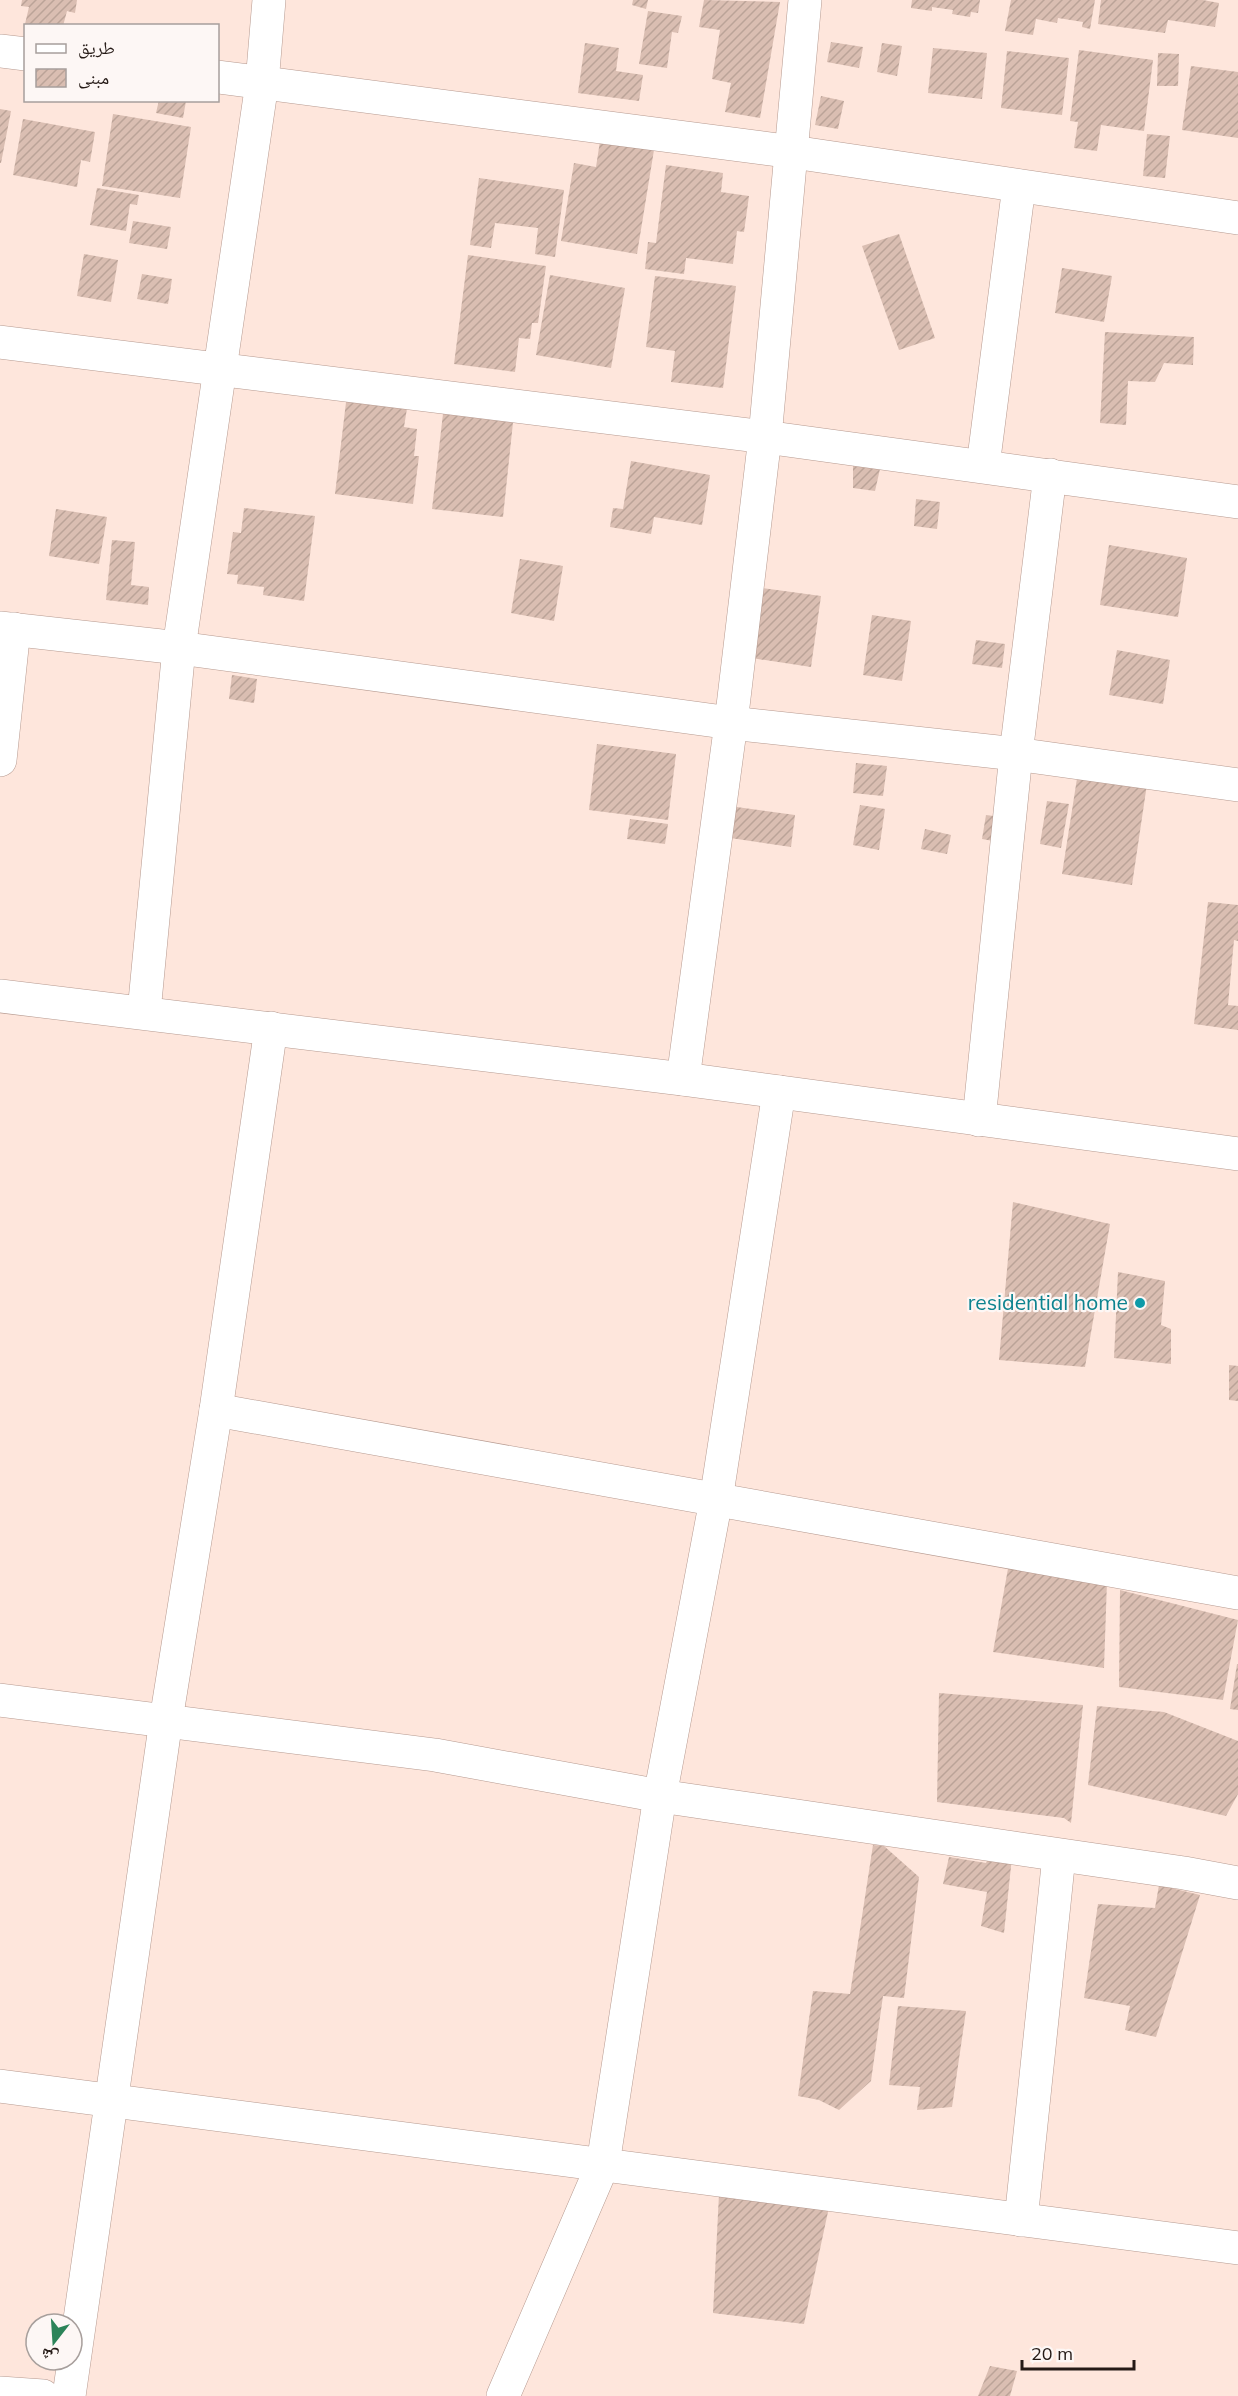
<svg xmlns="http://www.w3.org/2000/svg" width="1238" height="2396" font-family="Mulish,'Noto Naskh Arabic',sans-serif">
<defs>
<pattern id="building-hatch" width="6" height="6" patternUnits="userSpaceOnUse" patternTransform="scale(1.5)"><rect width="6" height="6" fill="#dabeb2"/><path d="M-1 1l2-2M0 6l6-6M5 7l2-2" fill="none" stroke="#bba398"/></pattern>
</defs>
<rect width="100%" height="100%" fill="#fee6dc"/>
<g fill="url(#building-hatch)">
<path d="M 22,0 L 77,0 L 75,13 L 67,11 L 63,26 L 25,24 L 29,7 L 21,6 Z"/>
<path d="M 633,0 L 648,0 L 646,9 L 632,5 Z"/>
<path d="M 704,0 L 780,2 L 760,118 L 725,112 L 731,83 L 712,79 L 720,30 L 699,27 Z"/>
<path d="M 912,0 L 980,0 L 978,13 L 971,12 L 970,17 L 952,14 L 953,10 L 932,7 L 932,11 L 911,8 Z"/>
<path d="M 1011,0 L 1095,0 L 1090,29 L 1082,27 L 1083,22 L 1058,18 L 1057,23 L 1036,19 L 1033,35 L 1005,31 Z"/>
<path d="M 1101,0 L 1203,0 L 1219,3 L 1215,27 L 1168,20 L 1165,33 L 1098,24 Z"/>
<path d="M 648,11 L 682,16 L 678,33 L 672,32 L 667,68 L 639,64 Z"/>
<path d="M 831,42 L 863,47 L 859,68 L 827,62 Z"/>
<path d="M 585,43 L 619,48 L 616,71 L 643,75 L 639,101 L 578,93 Z"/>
<path d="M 882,43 L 902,46 L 897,76 L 877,72 Z"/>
<path d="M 933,48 L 987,53 L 982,99 L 928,93 Z"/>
<path d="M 1079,50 L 1153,60 L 1144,131 L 1101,125 L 1097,151 L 1074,148 L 1078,122 L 1070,121 Z"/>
<path d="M 1007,51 L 1069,58 L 1062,115 L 1001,108 Z"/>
<path d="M 1158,53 L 1179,54 L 1178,86 L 1157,86 Z"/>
<path d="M 1191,66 L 1238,72 L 1238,138 L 1182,130 Z"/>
<path d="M 821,96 L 844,101 L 838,129 L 815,125 Z"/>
<path d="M 159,100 L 186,101 L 183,118 L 156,113 Z"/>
<path d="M 0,109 L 11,111 L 1,163 L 0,163 Z"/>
<path d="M 113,114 L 191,127 L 180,198 L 102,186 Z"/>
<path d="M 23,119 L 95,132 L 90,162 L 81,160 L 77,187 L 13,175 Z"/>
<path d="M 1147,134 L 1170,136 L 1165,178 L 1143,176 Z"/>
<path d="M 600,141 L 654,150 L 637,254 L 561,241 L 574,163 L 596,167 Z"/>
<path d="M 666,165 L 723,173 L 721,192 L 749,196 L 744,232 L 737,231 L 733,264 L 686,258 L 684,274 L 645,269 L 648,242 L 656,243 Z"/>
<path d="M 479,178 L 564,190 L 555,257 L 535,254 L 538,228 L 495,223 L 491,248 L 470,245 Z"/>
<path d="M 97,188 L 139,195 L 137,205 L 130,204 L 126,231 L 90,225 Z"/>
<path d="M 133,221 L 171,227 L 167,249 L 129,243 Z"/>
<path d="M 899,234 L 935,338 L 899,350 L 862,246 Z"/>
<path d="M 84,254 L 118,260 L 111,302 L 77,296 Z"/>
<path d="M 468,255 L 546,266 L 538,323 L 532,323 L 530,339 L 519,338 L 515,372 L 454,364 Z"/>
<path d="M 1062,268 L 1112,276 L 1104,322 L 1055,313 Z"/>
<path d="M 142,274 L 172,279 L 168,304 L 137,299 Z"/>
<path d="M 550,275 L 625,288 L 611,368 L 536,355 Z"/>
<path d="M 655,276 L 736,286 L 723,388 L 671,382 L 675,351 L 646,347 Z"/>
<path d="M 1105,332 L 1194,337 L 1193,365 L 1164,363 L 1155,382 L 1128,381 L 1126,425 L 1100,423 Z"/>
<path d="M 347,394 L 408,402 L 404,427 L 417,429 L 414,456 L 419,456 L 413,504 L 335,494 Z"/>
<path d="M 444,405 L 514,413 L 503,517 L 432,509 Z"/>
<path d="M 631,461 L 710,475 L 702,525 L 654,517 L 651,534 L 610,527 L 613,508 L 623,509 Z"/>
<path d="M 853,466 L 880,469 L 875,491 L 853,488 Z"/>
<path d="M 916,499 L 940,502 L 937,529 L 914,526 Z"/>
<path d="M 244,508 L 315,516 L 304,601 L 263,595 L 264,587 L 237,584 L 238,575 L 227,574 L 233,532 L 241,533 Z"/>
<path d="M 56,509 L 107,517 L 99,564 L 49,556 Z"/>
<path d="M 112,540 L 135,542 L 131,585 L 149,587 L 148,605 L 106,600 Z"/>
<path d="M 1109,545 L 1187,558 L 1178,617 L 1100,605 Z"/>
<path d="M 520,559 L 563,566 L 554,621 L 511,613 Z"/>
<path d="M 755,587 L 821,596 L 811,667 L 745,657 Z"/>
<path d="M 872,615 L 911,621 L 902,681 L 863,675 Z"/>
<path d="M 976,640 L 1005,644 L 1002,668 L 972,664 Z"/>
<path d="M 1117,650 L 1170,660 L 1163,704 L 1109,695 Z"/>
<path d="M 232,675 L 257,679 L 254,703 L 229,699 Z"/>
<path d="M 597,744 L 676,754 L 668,820 L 589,810 Z"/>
<path d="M 856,763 L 887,766 L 883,796 L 853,793 Z"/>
<path d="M 1078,772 L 1147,784 L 1132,885 L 1062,874 Z"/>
<path d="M 1047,801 L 1069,804 L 1061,848 L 1040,844 Z"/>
<path d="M 722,805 L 795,815 L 791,847 L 717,836 Z"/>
<path d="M 860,805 L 885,809 L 879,850 L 853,845 Z"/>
<path d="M 986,815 L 1009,818 L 1005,843 L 982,839 Z"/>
<path d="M 630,819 L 668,824 L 665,844 L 627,839 Z"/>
<path d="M 925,829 L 951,835 L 947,854 L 921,849 Z"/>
<path d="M 1208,902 L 1238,905 L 1238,941 L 1234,940 L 1228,1005 L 1238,1006 L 1238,1030 L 1194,1024 Z"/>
<path d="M 1013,1202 L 1110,1224 L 1085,1367 L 999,1360 Z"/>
<path d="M 1118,1272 L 1165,1281 L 1161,1325 L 1171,1329 L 1171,1364 L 1114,1358 Z"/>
<path d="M 1229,1365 L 1238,1366 L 1238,1401 L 1229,1400 Z"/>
<path d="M 1009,1563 L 1107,1581 L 1104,1668 L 993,1652 Z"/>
<path d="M 1120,1590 L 1238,1620 L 1223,1700 L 1119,1687 Z"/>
<path d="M 1237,1664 L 1238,1664 L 1238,1710 L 1230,1709 Z"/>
<path d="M 939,1693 L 1083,1705 L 1071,1823 L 1064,1818 L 937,1802 Z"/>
<path d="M 1097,1706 L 1164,1712 L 1238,1741 L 1238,1794 L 1226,1816 L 1088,1785 Z"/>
<path d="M 873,1845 L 884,1846 L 919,1877 L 904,1998 L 883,1996 L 871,2081 L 839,2110 L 819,2100 L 798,2096 L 813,1991 L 850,1994 Z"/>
<path d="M 990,1854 L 1012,1857 L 1004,1933 L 981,1926 L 987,1892 L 943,1884 L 949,1857 L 986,1863 Z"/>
<path d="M 1159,1885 L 1200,1895 L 1156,2037 L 1125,2030 L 1130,2006 L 1084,1998 L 1098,1904 L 1155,1908 Z"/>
<path d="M 898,2006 L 966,2011 L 952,2107 L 917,2110 L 920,2087 L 889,2085 Z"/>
<path d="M 719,2194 L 829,2207 L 804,2324 L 713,2313 Z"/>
<path d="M 990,2366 L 1017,2371 L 1010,2396 L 978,2396 Z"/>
</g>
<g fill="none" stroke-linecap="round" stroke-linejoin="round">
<g stroke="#b69a90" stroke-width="34">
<g id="street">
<path d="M 0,51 L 26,54"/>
<path d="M 218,77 L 793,152 L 1238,218"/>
<path d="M 0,342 L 765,437 L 1238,502"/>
<path d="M 983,466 L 1019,186"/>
<path d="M 0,628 L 179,648 L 731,723 L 1016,754 L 1238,785"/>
<path d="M 0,760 L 14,629"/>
<path d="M 144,1012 L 179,648 L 262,83 L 269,0"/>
<path d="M 683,1079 L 731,723 L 765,437 L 805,0"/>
<path d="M 979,1120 L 1016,754 L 1050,475"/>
<path d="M 216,1410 L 1238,1593"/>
<path d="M 0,1700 L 435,1755 L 660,1796 L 1184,1873 L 1238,1883"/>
<path d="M 0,2086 L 1238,2248"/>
<path d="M 1021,2220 L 1059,1856"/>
<path d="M 0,2393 L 43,2396"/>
<path d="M 69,2396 L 166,1720 L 216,1410 L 271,1028"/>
<path d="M 503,2396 L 603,2164 L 660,1796 L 716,1500 L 779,1092"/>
</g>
</g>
<g stroke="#b69a90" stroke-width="34">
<path id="secondary" d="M 0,996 L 683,1079 L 1238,1154"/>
</g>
<use href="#street" stroke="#fff" stroke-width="33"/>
<use href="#secondary" stroke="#fff" stroke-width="33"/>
</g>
<circle fill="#0f9aa8" stroke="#fdf7f5" stroke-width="2" cx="1140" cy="1303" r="6"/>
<g text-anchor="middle" stroke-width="4.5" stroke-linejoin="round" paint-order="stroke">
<g font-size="21" fill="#0d838f" stroke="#fdf7f5" text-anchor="end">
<text x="1128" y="1310">residential home</text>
</g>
</g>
<rect x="24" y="24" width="195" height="78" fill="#fdf7f5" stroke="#a79f9c" stroke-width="1.5"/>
<rect x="36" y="44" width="30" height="9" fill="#ffffff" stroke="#a79f9c" stroke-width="1.5"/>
<text x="78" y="54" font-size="18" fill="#251a16">طريق</text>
<rect x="36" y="69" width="30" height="18" fill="url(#building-hatch)" stroke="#a79f9c" stroke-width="1.5"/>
<text x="78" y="84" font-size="18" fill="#251a16">مبنى</text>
<g transform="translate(54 2342) rotate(197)"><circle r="28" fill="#fdf7f5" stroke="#a79f9c" stroke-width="1.5"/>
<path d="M0-4.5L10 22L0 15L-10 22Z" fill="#2c8459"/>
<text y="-9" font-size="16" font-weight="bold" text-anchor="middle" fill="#251a16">ش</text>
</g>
<path d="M1022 2360v9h112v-9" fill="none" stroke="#251a16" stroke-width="3"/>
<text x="1031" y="2360" font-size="18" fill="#251a16" stroke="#fdf7f5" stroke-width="4.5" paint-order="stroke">20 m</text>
</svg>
